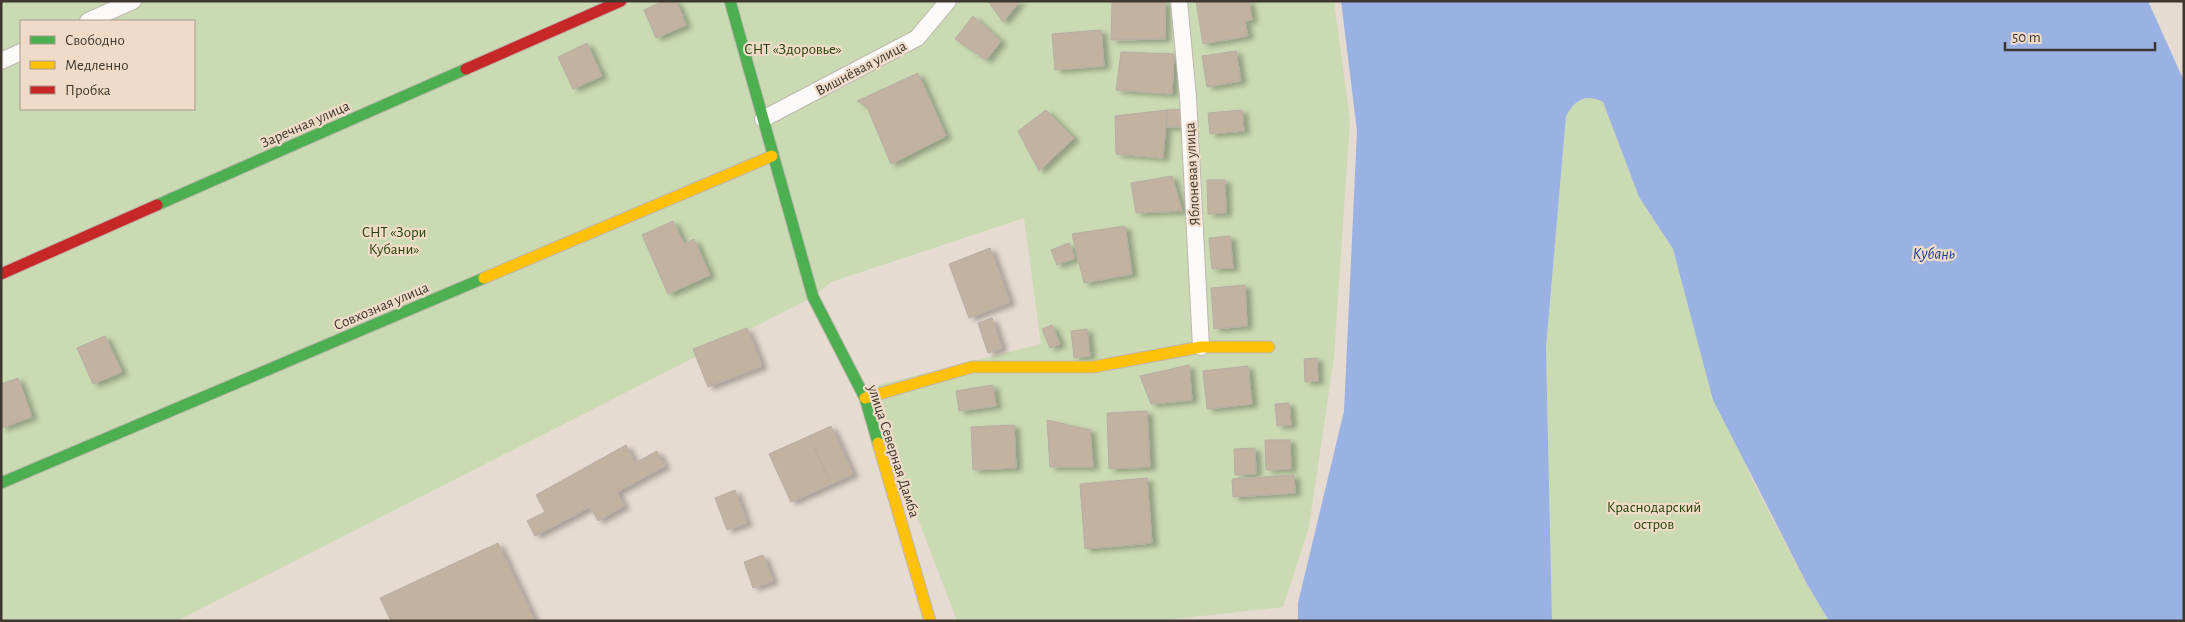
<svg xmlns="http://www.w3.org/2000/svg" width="2185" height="622" font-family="'Alegreya Sans',sans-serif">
<defs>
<filter id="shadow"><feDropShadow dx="5.5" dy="3" stdDeviation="2.5" flood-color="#0004"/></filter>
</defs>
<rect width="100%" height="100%" fill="#e6dbd1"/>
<g fill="#cadab2" fill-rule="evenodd">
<path d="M 1,1 L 1334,1 L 1350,120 L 1334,357 L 1309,527 L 1283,607 L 1156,621 L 957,621 L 901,474 L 880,405 L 878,385 L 1041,344 L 1024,218 L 831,282 L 813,297 L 177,621 L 1,621 ZM 21,21 L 194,21 L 194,109 L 21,109 Z"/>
<path d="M 1593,97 L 1603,102 L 1639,197 L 1673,249 L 1691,312 L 1751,478 L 1807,584 L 1829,621 L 1552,621 L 1546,348 L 1566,116 C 1574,103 1579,99 1593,97 Z"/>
</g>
<path fill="#9ab1e4" d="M 1341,1 L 2148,1 L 2184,81 L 2184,621 L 1829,621 L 1807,584 L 1713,400 L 1673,249 L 1639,197 L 1603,102 C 1586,93 1575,100 1566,116 L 1546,348 L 1552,621 L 1298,621 L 1298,603 L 1344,411 L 1357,131 Z"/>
<g fill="#c4b2a0" stroke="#b6ada5" filter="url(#shadow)">
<path d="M 663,1 L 676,1 L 686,25 L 656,38 L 644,10 Z"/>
<path d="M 988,1 L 1020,1 L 1003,22 Z"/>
<path d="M 1112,1 L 1165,1 L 1165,39 L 1111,40 Z"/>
<path d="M 1196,1 L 1249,1 L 1252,20 L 1245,21 L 1248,36 L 1203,44 Z"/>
<path d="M 973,16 L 1001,41 L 986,60 L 955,39 Z"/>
<path d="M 1101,30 L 1104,66 L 1055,70 L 1052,34 Z"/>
<path d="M 587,43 L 602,76 L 573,89 L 558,57 Z"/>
<path d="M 1236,51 L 1241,81 L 1207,87 L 1202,56 Z"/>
<path d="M 1121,52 L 1174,54 L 1172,94 L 1116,90 Z"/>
<path d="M 918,73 L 946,136 L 891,164 L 867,107 L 857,101 Z"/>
<path d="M 1183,109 L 1185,127 L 1167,127 L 1167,110 Z"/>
<path d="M 1046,110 L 1074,138 L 1039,171 L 1018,131 Z"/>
<path d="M 1167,110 L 1163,158 L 1116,154 L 1115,116 Z"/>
<path d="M 1242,110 L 1244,131 L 1210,134 L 1208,113 Z"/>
<path d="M 1172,176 L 1182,211 L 1136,213 L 1131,183 Z"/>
<path d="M 1207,180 L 1225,180 L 1226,213 L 1208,214 Z"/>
<path d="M 673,221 L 684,244 L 694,239 L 710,275 L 668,294 L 642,235 Z"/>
<path d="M 1125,226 L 1132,274 L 1084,283 L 1072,234 Z"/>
<path d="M 1230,236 L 1233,268 L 1212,269 L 1209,238 Z"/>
<path d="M 1069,243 L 1075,258 L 1057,265 L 1051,250 Z"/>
<path d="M 990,248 L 1010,302 L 969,318 L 949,264 Z"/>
<path d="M 1245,285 L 1247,326 L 1214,329 L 1211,288 Z"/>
<path d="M 992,318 L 1002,348 L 988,353 L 978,323 Z"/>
<path d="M 1052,325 L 1060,344 L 1050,348 L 1042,329 Z"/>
<path d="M 747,328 L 762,366 L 708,387 L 693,349 Z"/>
<path d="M 1087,329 L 1090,356 L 1074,358 L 1071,331 Z"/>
<path d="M 105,336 L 122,372 L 93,384 L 77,348 Z"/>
<path d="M 1317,358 L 1318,381 L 1305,382 L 1304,359 Z"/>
<path d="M 1189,365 L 1192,400 L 1151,404 L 1140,376 Z"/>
<path d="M 1248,366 L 1252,404 L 1207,409 L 1203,371 Z"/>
<path d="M 18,378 L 32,417 L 1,428 L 1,384 Z"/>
<path d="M 993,385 L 996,406 L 959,411 L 956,391 Z"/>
<path d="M 1289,403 L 1291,425 L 1277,426 L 1275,404 Z"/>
<path d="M 1147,411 L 1150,467 L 1109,469 L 1107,413 Z"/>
<path d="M 1047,420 L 1090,430 L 1093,467 L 1050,467 Z"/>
<path d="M 1014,425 L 1016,468 L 973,470 L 971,427 Z"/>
<path d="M 831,426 L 853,474 L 831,484 L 809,436 Z"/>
<path d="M 809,436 L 831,484 L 791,502 L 769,454 Z"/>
<path d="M 1265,440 L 1290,440 L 1291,469 L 1266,470 Z"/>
<path d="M 626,445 L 635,463 L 657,451 L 665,466 L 617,492 L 624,506 L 598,521 L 590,507 L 535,536 L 527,521 L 545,512 L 536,495 Z"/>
<path d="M 1255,448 L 1256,474 L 1235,475 L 1234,449 Z"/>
<path d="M 1294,475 L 1295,493 L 1233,497 L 1232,479 Z"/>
<path d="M 1147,478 L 1152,543 L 1085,549 L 1080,484 Z"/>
<path d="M 735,490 L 747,523 L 727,530 L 715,498 Z"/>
<path d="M 498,543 L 535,621 L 391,621 L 380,598 Z"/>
<path d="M 763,555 L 773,581 L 753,588 L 744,562 Z"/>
</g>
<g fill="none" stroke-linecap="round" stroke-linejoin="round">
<g stroke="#beb6ae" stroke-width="18">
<g id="street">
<path d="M 1179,1 L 1188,97 L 1201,347"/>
<path d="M 88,21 L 133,1"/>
<path d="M 1,61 L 21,52"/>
<path d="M 763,119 L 917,38 L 948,1"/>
</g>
</g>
<g stroke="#beb6ae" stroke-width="13">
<g id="fast">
<path d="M 730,1 L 813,297 L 865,398 L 878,443"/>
<path d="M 157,205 L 466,69"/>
<path d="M 1,483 L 484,278"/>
</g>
</g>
<g stroke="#beb6ae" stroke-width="13">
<g id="slow">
<path d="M 484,278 L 772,156"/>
<path d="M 865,398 L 972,367 L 1093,367 L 1201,347 L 1269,347"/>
<path d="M 878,443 L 930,621"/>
</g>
</g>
<g stroke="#beb6ae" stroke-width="13">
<g id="jam">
<path d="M 466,69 L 621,1"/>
<path d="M 1,274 L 157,205"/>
</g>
</g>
<use href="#street" stroke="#fbfaf8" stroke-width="16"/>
<use href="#fast" stroke="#4caf50" stroke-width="11"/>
<use href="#slow" stroke="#ffc107" stroke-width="11"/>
<use href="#jam" stroke="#c62828" stroke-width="11"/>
</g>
<g text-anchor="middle" stroke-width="4.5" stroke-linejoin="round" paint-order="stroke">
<g font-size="15" fill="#254308" stroke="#efdbc8">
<text x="793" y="54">СНТ «Здоровье»</text>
<text x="394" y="237">СНТ «Зори<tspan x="394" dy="17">Кубани»</tspan></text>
<text x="1654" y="512">Краснодарский<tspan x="1654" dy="17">остров</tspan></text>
</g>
<g font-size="15" fill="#3e372f" stroke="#efdbc8">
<text transform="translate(861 68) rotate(-28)" y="5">Вишнёвая улица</text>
<text transform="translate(305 124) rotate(-24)" y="5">Заречная улица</text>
<text transform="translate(1192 174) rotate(-93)" y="5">Яблоневая улица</text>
<text transform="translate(381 306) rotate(-23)" y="5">Совхозная улица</text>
<text transform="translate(894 451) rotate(72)" y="5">улица Северная Дамба</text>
</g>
<g font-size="16" font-style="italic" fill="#173d94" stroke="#efdbc8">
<text x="1934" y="259">Кубань</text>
</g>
</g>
<rect width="2185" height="622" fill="none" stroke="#3e372f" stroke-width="5"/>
<rect x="20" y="20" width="175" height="90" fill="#efdbc8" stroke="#a8998b"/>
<rect x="30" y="36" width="25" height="8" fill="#4caf50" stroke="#a8998b"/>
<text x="65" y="45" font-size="15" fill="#3e372f">Свободно</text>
<rect x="30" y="61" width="25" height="8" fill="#ffc107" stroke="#a8998b"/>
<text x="65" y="70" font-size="15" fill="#3e372f">Медленно</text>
<rect x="30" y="86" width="25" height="8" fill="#c62828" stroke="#a8998b"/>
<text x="65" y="95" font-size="15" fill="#3e372f">Пробка</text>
<path d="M2005 42v8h150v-8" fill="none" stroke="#3e372f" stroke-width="2.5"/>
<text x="2012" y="42" font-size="15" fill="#3e372f" stroke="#efdbc8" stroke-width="4" paint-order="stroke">50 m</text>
</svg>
